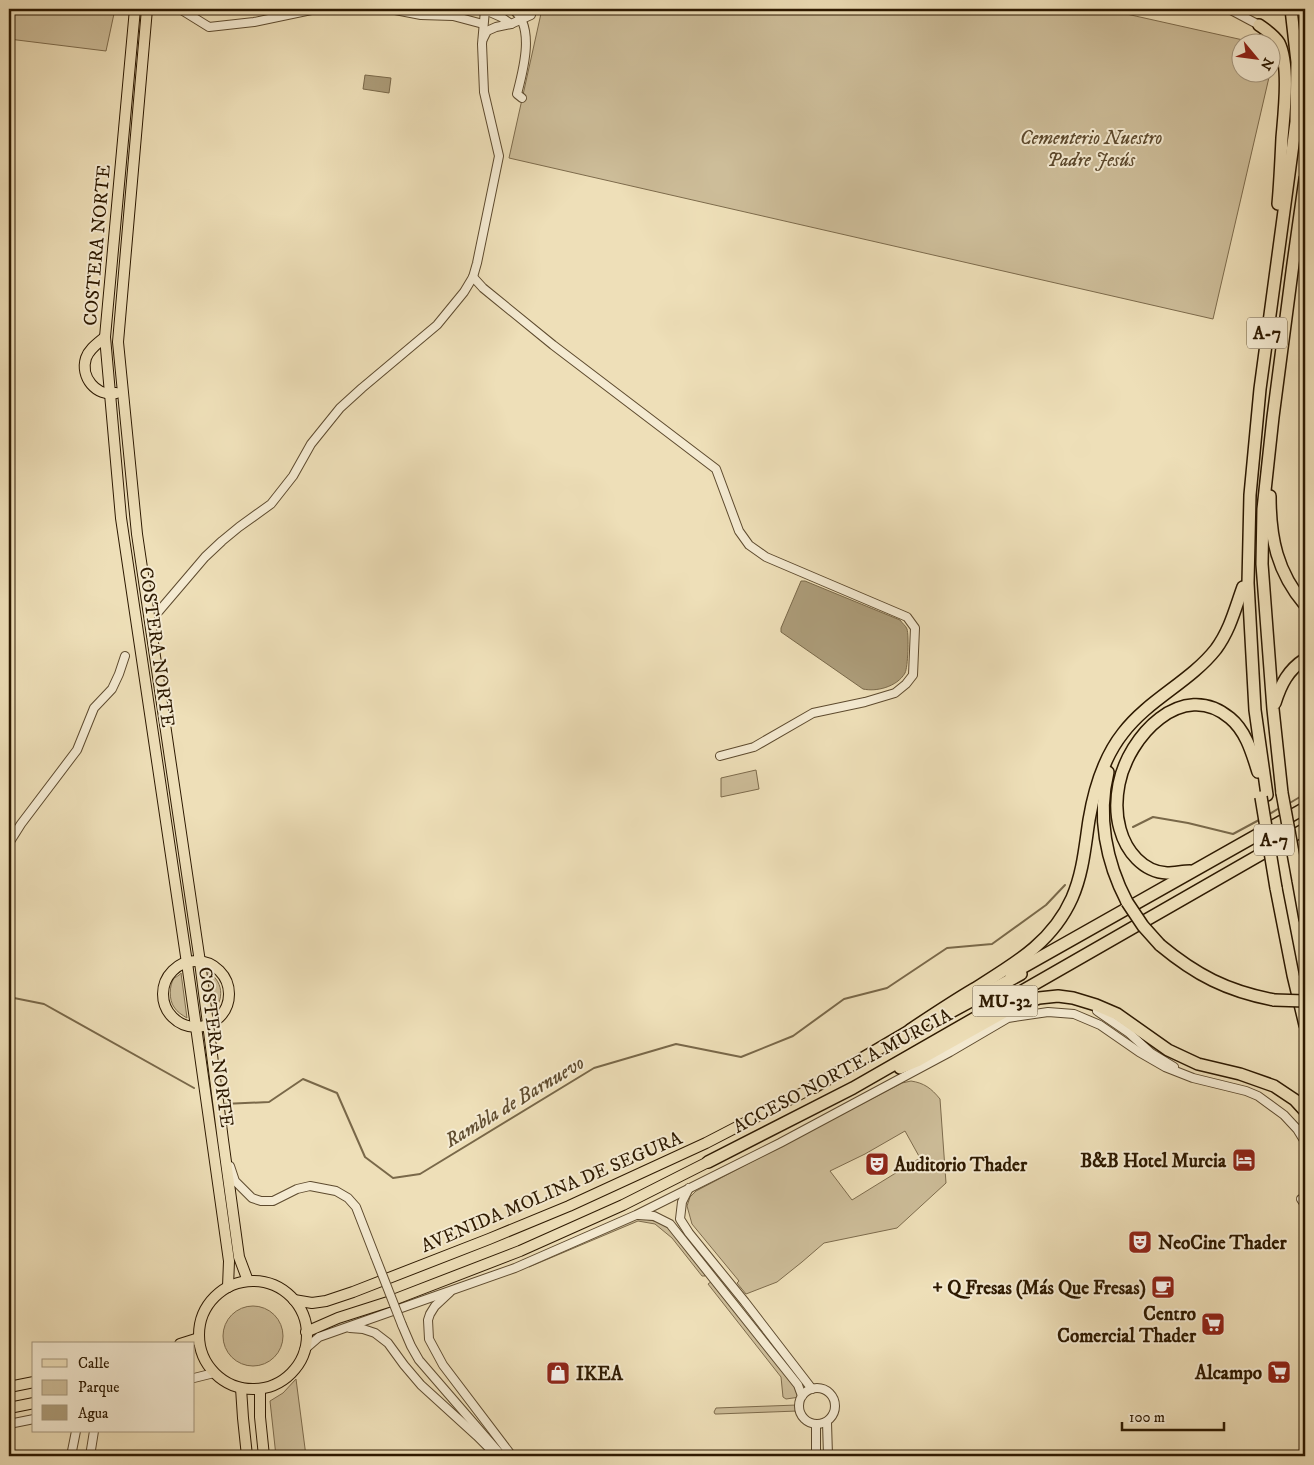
<svg xmlns="http://www.w3.org/2000/svg" width="1314" height="1465" font-family="'IM FELL DW Pica',serif">
<rect width="100%" height="100%" fill="#eedfb8"/>
<filter id="stains"><feTurbulence type="fractalNoise" baseFrequency=".004" numOctaves="4"/><feColorMatrix values="0 0 0 0 .2 0 0 0 0 .09 0 0 0 0 .02 0 0 0 .5 -.17"/></filter>
<radialGradient id="worn" r=".72"><stop offset=".6" stop-color="#630" stop-opacity="0"/><stop offset="1" stop-color="#630" stop-opacity=".3"/></radialGradient>
<g fill="#cdbd99" stroke="#7d6b4c" fill-rule="evenodd">
<path d="M 9,9 L 115,9 L 106,51 L 9,39 Z"/>
<path d="M 542,9 L 1104,9 L 1252,42 L 1242,42 L 1242,72 L 1270,73 L 1213,319 L 509,158 Z"/>
<path d="M 756,770 L 759,789 L 721,797 L 721,778 Z"/>
<path d="M 205,970 C 224,980 226,1000 210,1015 Z"/>
<path d="M 181,973 L 187,1018 C 182,1015 177,1012 174,1007 C 169,1000 169,986 174,978 C 175,978 181,974 181,973 Z"/>
<path d="M 911,1081 C 924,1083 931,1088 940,1099 L 946,1183 L 897,1228 L 824,1243 L 802,1262 L 777,1282 L 746,1294 L 737,1283 L 739,1281 L 692,1224 L 687,1206 L 690,1197 L 696,1191 L 902,1083 ZM 905,1131 L 920,1158 L 852,1200 L 830,1171 L 865,1154 Z"/>
<path d="M 640,1218 L 659,1222 L 671,1230 L 705,1273 L 705,1276 L 702,1276 L 672,1238 L 655,1224 L 638,1221 L 529,1267 L 532,1263 L 628,1221 Z"/>
<path d="M 712,1281 L 797,1389 L 800,1397 L 786,1399 L 783,1397 L 781,1377 L 708,1284 Z"/>
<circle cx="253" cy="1336" r="30"/>
<path d="M 296,1379 L 306,1456 L 276,1456 L 270,1401 L 283,1393 Z"/>
<path d="M 797,1405 L 798,1411 L 717,1414 L 715,1414 L 714,1412 L 716,1408 Z"/>
</g>
<g fill="#ac9c79" stroke="#796849">
<path d="M 365,75 L 391,78 L 389,93 L 363,89 Z"/>
<path d="M 801,581 L 805,581 L 900,620 C 902,623 906,626 907,629 C 909,636 908,667 905,673 C 897,687 876,692 863,689 L 781,632 L 781,628 Z"/>
</g>
<g fill="none" stroke-linecap="round" stroke-linejoin="round">
<g stroke="#796849" stroke-width="2">
<path d="M 1288,804 L 1305,794"/>
<path d="M 1268,815 L 1281,807"/>
<path d="M 1133,827 L 1153,817 L 1188,823 L 1233,834 L 1259,820"/>
<path d="M 9,997 L 44,1004 L 194,1088"/>
<path d="M 223,1104 L 269,1102 L 303,1079 L 337,1093 L 365,1157 L 393,1178 L 420,1174 L 594,1068 L 676,1044 L 741,1057 L 793,1036 L 844,999 L 887,988 L 947,948 L 992,944 L 1046,905 L 1065,885"/>
</g>
<g stroke="#5d4a2e" stroke-width="10">
<g id="minor">
<path d="M 180,9 L 209,27 L 254,22 L 316,9"/>
<path d="M 390,9 L 421,15 L 453,16 L 483,24"/>
<path d="M 483,9 L 501,17 L 511,24 L 531,15 L 532,9"/>
<path d="M 512,9 C 536,25 523,71 517,94 L 522,98"/>
<path d="M 1229,9 L 1259,25"/>
<path d="M 432,12 L 450,9"/>
<path d="M 483,39 L 487,31 L 496,27 L 511,24"/>
<path d="M 473,277 L 483,288 L 553,345 L 716,469 L 739,531 L 749,545 L 766,557 L 907,617 L 915,628 L 913,675 L 906,684 L 895,693 L 865,702 L 813,713 L 754,747 L 720,756"/>
<path d="M 159,611 L 205,557 L 222,541 L 239,527 L 271,504 L 293,476 L 311,444 L 340,408 L 362,388 L 437,325 L 464,292 L 473,277 L 477,263 L 499,156 L 484,92 L 482,44 L 485,10"/>
<path d="M 9,843 L 21,824 L 77,750 L 94,708 L 112,689 L 119,674 L 125,656"/>
<path d="M 1097,1011 L 1129,1033 L 1151,1053 L 1174,1067"/>
<path d="M 230,1166 L 235,1181 L 252,1198 L 261,1201 L 273,1201 L 297,1189 L 310,1186 L 336,1191 L 348,1198 L 356,1207 L 375,1256"/>
<path d="M 689,1188 L 682,1202 L 680,1219 L 689,1233 L 745,1302 L 812,1389"/>
<path d="M 1301,1199 L 1305,1205"/>
<path d="M 638,1215 L 654,1216 L 670,1224 L 798,1385 L 802,1396"/>
<path d="M 450,1292 L 435,1306 L 430,1314 L 428,1320 L 429,1339 L 443,1365 L 512,1456"/>
<path d="M 402,1325 L 411,1346 L 419,1360 L 502,1456"/>
<path d="M 350,1328 L 363,1329 L 375,1333 L 388,1343 L 404,1365 L 421,1385 L 477,1436 L 497,1456"/>
<path d="M 304,1350 L 319,1337 L 515,1268 L 636,1215 L 780,1143 L 950,1052 L 1008,1018 L 1048,1012 L 1074,1014 L 1100,1025 L 1139,1052 L 1165,1067 L 1193,1078 L 1246,1091 L 1258,1096 L 1284,1115 L 1297,1129 L 1305,1142"/>
<path d="M 194,1378 L 214,1373"/>
<circle cx="817" cy="1406" r="18"/>
<path d="M 827,1422 L 828,1456"/>
<path d="M 9,1424 L 34,1419"/>
<path d="M 816,1425 L 816,1456"/>
<path d="M 71,1456 L 76,1431"/>
<path d="M 90,1456 L 94,1431"/>
</g>
</g>
<g stroke="#2d1900" stroke-width="12">
<g id="major">
<path d="M 135,9 L 105,337 L 121,518 L 187,963 L 229,1261 L 228,1287"/>
<path d="M 147,9 L 118,342 L 137,534 L 200,962 L 223,1140 L 239,1257 L 248,1281"/>
<path d="M 105,337 C 98,343 89,349 86,358 C 80,377 96,397 116,393"/>
<circle cx="196" cy="994" r="33"/>
<circle cx="253" cy="1335" r="54"/>
<path d="M 294,1300 L 312,1303 L 326,1301 L 353,1292 L 489,1239 L 569,1206 L 706,1143 L 814,1087"/>
<path d="M 306,1332 L 338,1318 L 388,1302 L 520,1251 L 623,1205 L 708,1162"/>
<path d="M 180,1344 L 199,1338"/>
<path d="M 9,1387 L 34,1382"/>
<path d="M 241,1388 L 243,1418 L 247,1456"/>
<path d="M 260,1389 L 260,1417 L 264,1456"/>
<path d="M 9,1408 L 34,1403"/>
</g>
</g>
<g stroke="#2d1900" stroke-width="14">
<g id="highway">
<path d="M 1305,9 L 1305,12"/>
<path d="M 1259,25 C 1266,30 1274,35 1279,43 C 1290,65 1284,114 1282,138 C 1281,160 1280,182 1278,204"/>
<path d="M 1270,496 C 1270,538 1277,572 1305,605"/>
<path d="M 1275,703 C 1281,684 1288,670 1305,659"/>
<path d="M 1108,772 C 1097,816 1106,862 1127,902"/>
<path d="M 1282,793 L 1273,709 L 1262,564 L 1263,509 L 1273,417 L 1293,264 L 1305,179"/>
<path d="M 1267,795 L 1255,710 L 1248,583 L 1250,495 L 1260,389 L 1296,122 L 1297,62 L 1291,9"/>
<path d="M 1190,871 C 1183,871 1175,873 1167,873 C 1143,872 1126,851 1120,829 C 1116,815 1116,799 1119,784 C 1128,737 1182,678 1230,718 C 1246,731 1252,753 1258,772"/>
<path d="M 1298,880 L 1305,919"/>
<path d="M 1276,888 L 1293,975 L 1305,1025"/>
<path d="M 1160,945 C 1196,975 1227,991 1274,1000"/>
<path d="M 1011,974 L 1305,808"/>
<path d="M 936,1020 L 1021,974"/>
<path d="M 910,1030 C 931,1016 952,1002 974,989 C 1014,964 1052,943 1072,898 C 1083,873 1085,846 1089,820 C 1094,790 1104,757 1123,733 C 1149,699 1190,682 1216,649 C 1230,630 1235,609 1243,587"/>
<path d="M 900,1068 L 917,1061 L 1015,1006 L 1039,998 L 1058,996 L 1073,998 L 1096,1005 L 1117,1014 L 1168,1050 L 1198,1064 L 1240,1074 L 1274,1086 L 1295,1100 L 1305,1111"/>
<path d="M 814,1087 L 916,1027"/>
<path d="M 708,1162 L 853,1088 L 1305,829"/>
</g>
</g>
<use href="#minor" stroke="#f4ead1" stroke-width="8"/>
<use href="#major" stroke="#eedfb8" stroke-width="10"/>
<use href="#highway" stroke="#eedfb8" stroke-width="11"/>
<g stroke="#5d4a2e" stroke-width="10" stroke-linecap="butt">
<path id="minor-bridge" d="M 375,1256 L 402,1325"/>
</g>
<g stroke="#2d1900" stroke-width="14" stroke-linecap="butt">
<g id="highway-bridge">
<path d="M 1282,793 L 1298,880"/>
<path d="M 1261,797 L 1276,888"/>
<path d="M 1127,902 L 1143,926 L 1160,945"/>
<path d="M 1274,1000 L 1305,1001"/>
</g>
</g>
<use href="#minor-bridge" stroke="#f4ead1" stroke-width="8"/>
<use href="#highway-bridge" stroke="#eedfb8" stroke-width="11"/>
</g>
<defs>
<g id="hotel-square" transform="scale(1.25)"><rect x="-9" y="-9" width="18" height="18" rx="4" fill="#8f2418" stroke="#f4ead1"/><path d="M-6-4.5h1.5V1H6V5H4.5V3h-9V5H-6ZM-4 0a1.8 1.8 0 1 1 3.6 0ZM.5 0V-2.5h3Q6-2.5 6 0Z" fill="#fff"/></g>
<g id="theatre-square" transform="scale(1.25)"><rect x="-9" y="-9" width="18" height="18" rx="4" fill="#8f2418" stroke="#f4ead1"/><path d="M-5-5.5Q0-4 5-5.5V0Q5 5 0 6Q-5 5-5 0ZM-3.3-2.5H-1v1.5H-3.3ZM1-2.5H3.3v1.5H1ZM-2.8 1Q0 5.5 2.8 1Z" fill="#fff"/></g>
<g id="cafe-square" transform="scale(1.25)"><rect x="-9" y="-9" width="18" height="18" rx="4" fill="#8f2418" stroke="#f4ead1"/><path d="M-5.5-4.5H6V0H3Q3 3.5 0 3.5H-2.5Q-5.5 3.5-5.5 0ZM3-3.2v2h1.7v-2ZM-6 4.5H4V6H-6Z" fill="#fff"/></g>
<g id="supermarket-square" transform="scale(1.25)"><rect x="-9" y="-9" width="18" height="18" rx="4" fill="#8f2418" stroke="#f4ead1"/><path d="M-6-5.5h2.5l.6 2H6L4.5 2H-2.5L-4.4-4H-6ZM-1.5 3.2a1.3 1.3 0 1 0 .1 0ZM3 3.2a1.3 1.3 0 1 0 .1 0Z" fill="#fff"/></g>
<g id="shop-square" transform="scale(1.25)"><rect x="-9" y="-9" width="18" height="18" rx="4" fill="#8f2418" stroke="#f4ead1"/><path d="M-5-2.5h2.3a2.7 3.5 0 0 1 5.4 0H5L5.5 6h-11ZM-1.5-2.5h3a1.5 2.3 0 0 0-3 0Z" fill="#fff"/></g>
</defs>
<g fill-rule="evenodd">
<use href="#hotel-square" x="1244" y="1160"/>
<use href="#theatre-square" x="877" y="1164"/>
<use href="#theatre-square" x="1140" y="1242"/>
<use href="#cafe-square" x="1163" y="1287"/>
<use href="#supermarket-square" x="1213" y="1324"/>
<use href="#supermarket-square" x="1279" y="1372"/>
<use href="#shop-square" x="558" y="1373"/>
</g>
<g text-anchor="middle" stroke-width="4" stroke-linejoin="round" paint-order="stroke">
<g fill="#f4ead1" stroke="#69583f" stroke-width="1">
<rect x="1247" y="317.5" width="40" height="31" rx="4"/>
<rect x="1254" y="824.5" width="40" height="31" rx="4"/>
<rect x="972.5" y="985.5" width="65" height="31" rx="4"/>
</g>
<g font-size="18" font-weight="bold" fill="#2d1900">
<text x="1267" y="339">A-7</text>
<text x="1274" y="846">A-7</text>
<text x="1005" y="1007">MU-32</text>
</g>
<g font-size="19" font-style="italic" fill="#5d4a2e" stroke="#f4ead1">
<text x="1091" y="144">Cementerio Nuestro<tspan x="1091" dy="22">Padre Jesús</tspan></text>
</g>
<g font-size="19" fill="#2d1900" stroke="#f4ead1">
<text transform="translate(96 245) rotate(-85)" y="7">COSTERA NORTE</text>
<text transform="translate(158 647) rotate(82)" y="7">COSTERA NORTE</text>
<text transform="translate(217 1047) rotate(82)" y="7">COSTERA NORTE</text>
<text transform="translate(842 1070) rotate(-28)" y="7">ACCESO NORTE A MURCIA</text>
<text transform="translate(551 1191) rotate(-23)" y="7">AVENIDA MOLINA DE SEGURA</text>
</g>
<g font-size="19" font-weight="bold" fill="#2d1900" stroke="#f4ead1" text-anchor="end">
<text x="1226" y="1167">B&amp;B Hotel Murcia</text>
<text x="894" y="1171" text-anchor="start">Auditorio Thader</text>
<text x="1158" y="1249" text-anchor="start">NeoCine Thader</text>
<text x="1146" y="1294">+ Q Fresas (Más Que Fresas)</text>
<text x="1196" y="1320">Centro<tspan x="1196" dy="22">Comercial Thader</tspan></text>
<text x="1262" y="1379">Alcampo</text>
<text x="576" y="1380" text-anchor="start">IKEA</text>
</g>
<g font-size="20" font-style="italic" fill="#604d30" stroke="#f4ead1">
<text transform="translate(514 1101) rotate(-31)" y="7">Rambla de Barnuevo</text>
</g>
</g>
<rect width="1314" height="1465" fill="none" stroke="#eedfb8" stroke-width="30"/>
<rect x="10" y="10" width="1294" height="1445" fill="none" stroke="#2d1900" stroke-width="2.5"/>
<rect x="15" y="15" width="1284" height="1435" fill="none" stroke="#2d1900"/>
<rect x="32" y="1342" width="162" height="90" fill="#f4ead1" stroke="#a4967d"/>
<rect x="42" y="1359" width="25" height="8" fill="#eedfb8" stroke="#a4967d"/>
<text x="78" y="1368" font-size="15" fill="#2d1900">Calle</text>
<rect x="42" y="1380" width="25" height="15" fill="#cdbd99" stroke="#a4967d"/>
<text x="78" y="1392" font-size="15" fill="#2d1900">Parque</text>
<rect x="42" y="1405" width="25" height="15" fill="#ac9c79" stroke="#a4967d"/>
<text x="78" y="1418" font-size="15" fill="#2d1900">Agua</text>
<g transform="translate(1256 58) rotate(119)"><circle r="24" fill="#f4ead1" stroke="#a4967d"/>
<path d="M0-4L9 19L0 12L-9 19Z" fill="#8f2418"/>
<text y="-8" font-size="14" font-weight="bold" text-anchor="middle" fill="#2d1900">N</text>
</g>
<path d="M1122 1422v8h102v-8" fill="none" stroke="#2d1900" stroke-width="2.5"/>
<text x="1129" y="1422" font-size="15" fill="#2d1900" stroke="#f4ead1" stroke-width="4" paint-order="stroke">100 m</text>
<rect width="100%" height="100%" filter="url(#stains)"/>
<rect width="100%" height="100%" fill="url(#worn)"/>
</svg>
